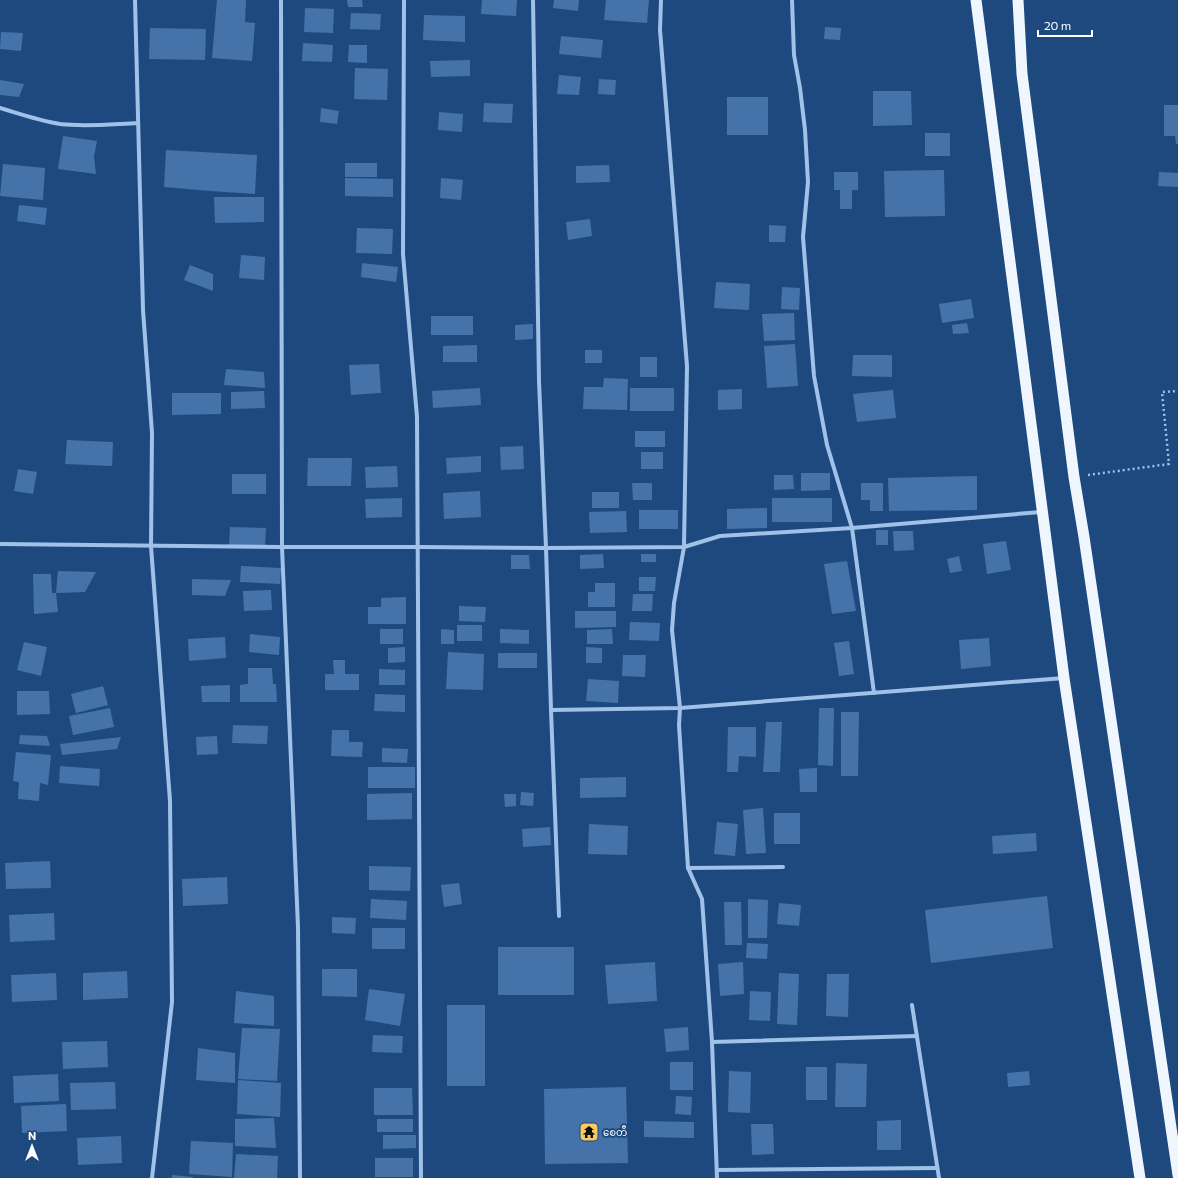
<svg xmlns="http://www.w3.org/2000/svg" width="1178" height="1178" font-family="Commissioner,'Noto Sans Myanmar',sans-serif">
<rect width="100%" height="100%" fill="#1d497f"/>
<g fill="#4573a9">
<path d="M 217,0 L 246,0 L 245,22 L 255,23 L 252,61 L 212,58 Z"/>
<path d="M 347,0 L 362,0 L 363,7 L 348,7 Z"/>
<path d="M 482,0 L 517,0 L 516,16 L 481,14 Z"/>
<path d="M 554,0 L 579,0 L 578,11 L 553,8 Z"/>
<path d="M 606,0 L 649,0 L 647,23 L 604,20 Z"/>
<path d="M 305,8 L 334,9 L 333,33 L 304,32 Z"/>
<path d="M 351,13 L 381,14 L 380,30 L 350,29 Z"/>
<path d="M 424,15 L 465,16 L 465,42 L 423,40 Z"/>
<path d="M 825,27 L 841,28 L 840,40 L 824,39 Z"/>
<path d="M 150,28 L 206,29 L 205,60 L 149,59 Z"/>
<path d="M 1,32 L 23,33 L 21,51 L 0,49 Z"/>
<path d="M 561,36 L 603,40 L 601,58 L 559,54 Z"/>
<path d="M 303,43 L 333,45 L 332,62 L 302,61 Z"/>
<path d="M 349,45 L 367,45 L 367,63 L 348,62 Z"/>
<path d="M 470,60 L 470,76 L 431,77 L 430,61 Z"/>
<path d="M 355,68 L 388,69 L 387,100 L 354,99 Z"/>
<path d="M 559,75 L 581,77 L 579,95 L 557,94 Z"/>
<path d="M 599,79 L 616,80 L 615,95 L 598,94 Z"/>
<path d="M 0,80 L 24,84 L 19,97 L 0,95 Z"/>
<path d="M 873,91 L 911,91 L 912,125 L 873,126 Z"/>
<rect x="727" y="97" width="41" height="38"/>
<path d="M 484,103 L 513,104 L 512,123 L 483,122 Z"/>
<path d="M 1164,105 L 1178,105 L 1178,144 L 1176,144 L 1175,136 L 1164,136 Z"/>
<path d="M 321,108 L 339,111 L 337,124 L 320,122 Z"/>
<path d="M 439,112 L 463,114 L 462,132 L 438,130 Z"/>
<rect x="925" y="133" width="25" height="23"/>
<path d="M 63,136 L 97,141 L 94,157 L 96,174 L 58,169 Z"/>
<path d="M 166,150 L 257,155 L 255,194 L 210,191 L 164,187 Z"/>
<rect x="345" y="163" width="32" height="14"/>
<path d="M 3,164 L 45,168 L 43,200 L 0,196 Z"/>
<path d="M 609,165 L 610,182 L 576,183 L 576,166 Z"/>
<path d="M 944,170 L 945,216 L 885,217 L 884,171 Z"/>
<path d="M 834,172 L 858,172 L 858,190 L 852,190 L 852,209 L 840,209 L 840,190 L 834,190 Z"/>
<path d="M 1159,172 L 1178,173 L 1178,187 L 1158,186 Z"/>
<path d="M 345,178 L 393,179 L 393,197 L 345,196 Z"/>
<path d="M 441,178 L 463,180 L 461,200 L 440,198 Z"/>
<path d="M 214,197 L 264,197 L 264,222 L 215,223 Z"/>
<path d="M 19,205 L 47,208 L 45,225 L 17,221 Z"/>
<path d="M 590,219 L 592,236 L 568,240 L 566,222 Z"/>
<path d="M 769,225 L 786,226 L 785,242 L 769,242 Z"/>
<path d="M 357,228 L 393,229 L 392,254 L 356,253 Z"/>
<path d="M 241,255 L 265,257 L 264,280 L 239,278 Z"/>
<path d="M 362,263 L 398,267 L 396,282 L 361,277 Z"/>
<path d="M 190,265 L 213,274 L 213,291 L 184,280 Z"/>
<path d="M 716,282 L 750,284 L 749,310 L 714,308 Z"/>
<path d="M 782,287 L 800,288 L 799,310 L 781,309 Z"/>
<path d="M 971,299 L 974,318 L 942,323 L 939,304 Z"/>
<path d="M 794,313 L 795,340 L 764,341 L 762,314 Z"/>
<rect x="431" y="316" width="42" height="19"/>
<path d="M 967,323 L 969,333 L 953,334 L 952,325 Z"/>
<path d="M 533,324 L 533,339 L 515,340 L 515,325 Z"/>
<path d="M 795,344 L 798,386 L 767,388 L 764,346 Z"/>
<path d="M 477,345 L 477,362 L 443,362 L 443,346 Z"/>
<rect x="585" y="350" width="17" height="13"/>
<path d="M 853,355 L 892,355 L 892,377 L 852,376 Z"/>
<rect x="640" y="357" width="17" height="20"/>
<path d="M 379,364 L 381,393 L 351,395 L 349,365 Z"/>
<path d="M 226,369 L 264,372 L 265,388 L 224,385 Z"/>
<path d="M 604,378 L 628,379 L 627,410 L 583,409 L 584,387 L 603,387 Z"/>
<path d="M 480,388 L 481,405 L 433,408 L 432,391 Z"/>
<rect x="630" y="388" width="44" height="23"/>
<path d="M 742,389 L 742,409 L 718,410 L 718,390 Z"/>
<path d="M 893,390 L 896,418 L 857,422 L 853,394 Z"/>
<path d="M 264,391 L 265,408 L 231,409 L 231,392 Z"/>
<path d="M 172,393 L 221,393 L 221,414 L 172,415 Z"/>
<rect x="635" y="431" width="30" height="16"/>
<path d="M 67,440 L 113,442 L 112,466 L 65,464 Z"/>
<path d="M 523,446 L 524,469 L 501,470 L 500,447 Z"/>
<rect x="641" y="452" width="22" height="17"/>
<path d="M 481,456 L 481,472 L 447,474 L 446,458 Z"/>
<path d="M 308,458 L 352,458 L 351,486 L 307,486 Z"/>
<path d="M 397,466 L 398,487 L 366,488 L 365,467 Z"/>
<path d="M 18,469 L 37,472 L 33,494 L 14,491 Z"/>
<path d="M 801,473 L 830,473 L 830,490 L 801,491 Z"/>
<rect x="232" y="474" width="34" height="20"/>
<path d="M 774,475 L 793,475 L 794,489 L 774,490 Z"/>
<path d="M 977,476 L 977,510 L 889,511 L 888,478 Z"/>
<path d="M 632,483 L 652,483 L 652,500 L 633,500 Z"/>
<path d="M 861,483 L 883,483 L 883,511 L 870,511 L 870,500 L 861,500 Z"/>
<path d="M 480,491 L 481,517 L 444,519 L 443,493 Z"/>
<rect x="592" y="492" width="27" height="16"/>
<path d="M 402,498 L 402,517 L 366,518 L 365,499 Z"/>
<rect x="772" y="498" width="60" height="24"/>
<path d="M 767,508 L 767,528 L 727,529 L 727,509 Z"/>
<rect x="639" y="510" width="39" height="19"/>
<path d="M 626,511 L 627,532 L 590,533 L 589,512 Z"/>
<path d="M 230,527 L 266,528 L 265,547 L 229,545 Z"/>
<rect x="876" y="530" width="12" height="15"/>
<path d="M 893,531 L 913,531 L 914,550 L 894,551 Z"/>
<path d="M 1006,541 L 1011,570 L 987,574 L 983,544 Z"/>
<path d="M 603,554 L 604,568 L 580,569 L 580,555 Z"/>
<rect x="641" y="554" width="15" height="8"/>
<path d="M 511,555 L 529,555 L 530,569 L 511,569 Z"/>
<path d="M 959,556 L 962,571 L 950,573 L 947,559 Z"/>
<path d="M 847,561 L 856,611 L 832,614 L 824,564 Z"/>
<path d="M 241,566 L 281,568 L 280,584 L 240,582 Z"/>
<path d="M 58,571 L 96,572 L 85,592 L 56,593 L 58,612 L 34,614 L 33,574 L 51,574 L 52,593 L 56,593 Z"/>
<path d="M 639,577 L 656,577 L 655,591 L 639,591 Z"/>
<path d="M 192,579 L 231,580 L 225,596 L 192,595 Z"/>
<path d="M 595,583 L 615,583 L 615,607 L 588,607 L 588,592 L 595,592 Z"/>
<path d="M 271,590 L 272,610 L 244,611 L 243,591 Z"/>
<path d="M 633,594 L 653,594 L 652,611 L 632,611 Z"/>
<path d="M 406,597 L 406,624 L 368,624 L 368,607 L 381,607 L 381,598 Z"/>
<path d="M 459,606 L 486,607 L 485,622 L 459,621 Z"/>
<path d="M 575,611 L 616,611 L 616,627 L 575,628 Z"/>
<path d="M 630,622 L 660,623 L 659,641 L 629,640 Z"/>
<rect x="457" y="625" width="25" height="16"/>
<rect x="380" y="629" width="23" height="15"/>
<path d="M 441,629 L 454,630 L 454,644 L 441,644 Z"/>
<path d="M 500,629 L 529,630 L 529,644 L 500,643 Z"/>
<path d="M 612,629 L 613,644 L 587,644 L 587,630 Z"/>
<path d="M 250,634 L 280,637 L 279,655 L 249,652 Z"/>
<path d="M 225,637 L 226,658 L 189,661 L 188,639 Z"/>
<path d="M 989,638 L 991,666 L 961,669 L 959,640 Z"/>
<path d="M 849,641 L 854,674 L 839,676 L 834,643 Z"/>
<path d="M 24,642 L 47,647 L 41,676 L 17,670 Z"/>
<path d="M 405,647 L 405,662 L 388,663 L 388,648 Z"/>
<path d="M 586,647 L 602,648 L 602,663 L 586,663 Z"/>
<path d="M 448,652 L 484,654 L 483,690 L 446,689 Z"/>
<rect x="498" y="653" width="39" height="15"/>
<path d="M 623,655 L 646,655 L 645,677 L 622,676 Z"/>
<path d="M 333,660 L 345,660 L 345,674 L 359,674 L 359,690 L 325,690 L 325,674 L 334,674 Z"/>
<path d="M 248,668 L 272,668 L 273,684 L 276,684 L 277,702 L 240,702 L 240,685 L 248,684 Z"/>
<path d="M 379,669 L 405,670 L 405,685 L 379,685 Z"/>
<path d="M 588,679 L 619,681 L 618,703 L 586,701 Z"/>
<path d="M 230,685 L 230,702 L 202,702 L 201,686 Z"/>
<path d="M 103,686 L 108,705 L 76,713 L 71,694 Z"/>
<path d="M 17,691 L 49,691 L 50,714 L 17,715 Z"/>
<path d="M 375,694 L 405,695 L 405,712 L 374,711 Z"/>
<path d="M 110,708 L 114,727 L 73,735 L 69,716 Z"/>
<path d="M 819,708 L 834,708 L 833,766 L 818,765 Z"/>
<path d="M 841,712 L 859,712 L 858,776 L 841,776 Z"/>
<path d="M 766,722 L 782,722 L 780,772 L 763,772 Z"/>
<path d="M 233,725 L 268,726 L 267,744 L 232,743 Z"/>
<path d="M 728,727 L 756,727 L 756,757 L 739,756 L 738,772 L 727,772 Z"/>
<path d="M 332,730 L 349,730 L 349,742 L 363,742 L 362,757 L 331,756 Z"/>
<path d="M 20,735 L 47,736 L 50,746 L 19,744 Z"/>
<path d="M 217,736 L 218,754 L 197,755 L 196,737 Z"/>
<path d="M 121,737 L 117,749 L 62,755 L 60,744 Z"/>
<path d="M 382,748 L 408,749 L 407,763 L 382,762 Z"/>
<path d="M 16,752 L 51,755 L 48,785 L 40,783 L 39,801 L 18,799 L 19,782 L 13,781 Z"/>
<path d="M 60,766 L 100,769 L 99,786 L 59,783 Z"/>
<rect x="368" y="767" width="47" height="21"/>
<path d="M 817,768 L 817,792 L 800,792 L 799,769 Z"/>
<path d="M 626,777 L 626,797 L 580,798 L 580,778 Z"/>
<path d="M 521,792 L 534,793 L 533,806 L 520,805 Z"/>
<path d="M 412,793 L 412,819 L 367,820 L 367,794 Z"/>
<path d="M 504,794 L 516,794 L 516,806 L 505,807 Z"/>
<path d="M 763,808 L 766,853 L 746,854 L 743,810 Z"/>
<rect x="774" y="813" width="26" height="31"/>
<path d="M 717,822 L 738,824 L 735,856 L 714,854 Z"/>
<path d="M 589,824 L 628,826 L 627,855 L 588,854 Z"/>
<path d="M 550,827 L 551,845 L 523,847 L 522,829 Z"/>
<path d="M 1036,833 L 1037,851 L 993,854 L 992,836 Z"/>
<path d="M 50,861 L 51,888 L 6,889 L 5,863 Z"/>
<path d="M 369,866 L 411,867 L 410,891 L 369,890 Z"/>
<path d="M 227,877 L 228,904 L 183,906 L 182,879 Z"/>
<path d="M 459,883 L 462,904 L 444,907 L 441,885 Z"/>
<path d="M 1047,896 L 1053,948 L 931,963 L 925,910 Z"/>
<path d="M 371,899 L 407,901 L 406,920 L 370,918 Z"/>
<path d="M 748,899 L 768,900 L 767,938 L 748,938 Z"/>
<path d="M 724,902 L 741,902 L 742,945 L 725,945 Z"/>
<path d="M 779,903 L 801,905 L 799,926 L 777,924 Z"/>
<path d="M 54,913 L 55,940 L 10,942 L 9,915 Z"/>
<path d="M 332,917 L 356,918 L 355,934 L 332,933 Z"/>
<rect x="372" y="928" width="33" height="21"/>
<path d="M 747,943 L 768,944 L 767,959 L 746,958 Z"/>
<rect x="498" y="947" width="76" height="48"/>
<path d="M 655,962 L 657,1001 L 608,1004 L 605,965 Z"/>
<path d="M 743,962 L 744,994 L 720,996 L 718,964 Z"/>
<path d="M 322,969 L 357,969 L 357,997 L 322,996 Z"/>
<path d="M 127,971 L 128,998 L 83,1000 L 83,973 Z"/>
<path d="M 56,973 L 57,1000 L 12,1002 L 11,975 Z"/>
<path d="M 779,973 L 799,974 L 797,1025 L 777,1024 Z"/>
<path d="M 827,974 L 849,974 L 848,1017 L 826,1016 Z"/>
<path d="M 369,989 L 405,994 L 400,1026 L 365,1020 Z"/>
<path d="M 236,991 L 274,996 L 274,1026 L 234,1023 Z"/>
<path d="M 750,991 L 771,992 L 770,1021 L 749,1020 Z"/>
<rect x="447" y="1005" width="38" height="81"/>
<path d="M 688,1027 L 689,1050 L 666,1052 L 664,1029 Z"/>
<path d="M 242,1028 L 280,1029 L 277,1081 L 238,1079 Z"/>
<path d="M 373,1035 L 403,1036 L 402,1053 L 372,1052 Z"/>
<path d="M 107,1041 L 108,1067 L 63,1069 L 62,1042 Z"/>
<path d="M 198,1048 L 235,1053 L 235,1083 L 196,1080 Z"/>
<rect x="670" y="1062" width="23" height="28"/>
<path d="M 836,1063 L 867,1064 L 866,1107 L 835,1107 Z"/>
<rect x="806" y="1067" width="21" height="33"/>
<path d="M 729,1071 L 751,1072 L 750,1113 L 728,1112 Z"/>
<path d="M 1029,1071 L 1030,1085 L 1008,1087 L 1007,1073 Z"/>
<path d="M 58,1074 L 59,1101 L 14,1103 L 13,1076 Z"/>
<path d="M 238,1080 L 281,1083 L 280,1117 L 237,1114 Z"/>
<path d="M 115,1082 L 116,1109 L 71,1110 L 70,1083 Z"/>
<path d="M 626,1087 L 628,1163 L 545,1164 L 544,1089 Z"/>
<path d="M 374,1088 L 412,1088 L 413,1115 L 374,1115 Z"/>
<path d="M 676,1096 L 692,1097 L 691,1115 L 675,1114 Z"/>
<path d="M 66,1104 L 67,1131 L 22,1133 L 21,1106 Z"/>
<path d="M 274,1118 L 276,1148 L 235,1146 L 235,1119 Z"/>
<rect x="377" y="1119" width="36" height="13"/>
<path d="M 901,1120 L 901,1150 L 877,1150 L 877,1121 Z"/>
<path d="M 644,1121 L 694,1122 L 694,1138 L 644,1137 Z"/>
<path d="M 751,1124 L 773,1124 L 774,1154 L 752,1155 Z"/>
<path d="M 383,1135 L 416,1135 L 416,1148 L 383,1149 Z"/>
<path d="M 121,1136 L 122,1163 L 78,1165 L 77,1138 Z"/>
<path d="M 191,1141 L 233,1143 L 232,1177 L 189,1174 Z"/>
<path d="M 236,1154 L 278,1156 L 277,1178 L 234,1178 Z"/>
<rect x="375" y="1158" width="38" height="19"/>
<path d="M 172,1175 L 193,1177 L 193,1178 L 172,1178 Z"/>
</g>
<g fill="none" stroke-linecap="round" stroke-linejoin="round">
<path stroke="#a0c2e9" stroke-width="2.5" stroke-dasharray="2 3" stroke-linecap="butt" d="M 1088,475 L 1169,464 L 1162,392 L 1178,391"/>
<g stroke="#a0c2e9" stroke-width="4">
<path d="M 135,0 L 143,310 L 152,433 L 151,546 L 170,801 L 172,1002 L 152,1178"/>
<path d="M 281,0 L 282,547 L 298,927 L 300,1178"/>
<path d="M 404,0 L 403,254 L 417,417 L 421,1178"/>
<path d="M 533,0 L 539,381 L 546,548 L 551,710 L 559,916"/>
<path d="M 661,0 L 660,30 L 687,366 L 684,547 L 674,603 L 672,630 L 680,708 L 679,725 L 688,868 L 702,899 L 712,1042 L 717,1178"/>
<path d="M 792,0 L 794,55 L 800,88 L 805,130 L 808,182 L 803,237 L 814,376 L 827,445 L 852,528 L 874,693"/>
<path d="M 0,108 C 20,114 40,121 60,124 C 86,127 113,124 138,123"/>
<path d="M 0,544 L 282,547 L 419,547 L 546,548 L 684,547 L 720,536 L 852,528 L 1041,512"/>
<path d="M 551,710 L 680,708 L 1064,678"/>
<path d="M 688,868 L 783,867"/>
<path d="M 912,1005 L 939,1178"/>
<path d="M 712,1042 L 917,1036"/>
<path d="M 717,1170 L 937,1168"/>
</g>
<g stroke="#f0f6fe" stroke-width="11">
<path d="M 976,0 L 1064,678 L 1140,1178"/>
<path d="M 1018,0 L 1022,74 L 1074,477 L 1084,537 L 1178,1175"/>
</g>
</g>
<defs>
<g id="temple-square" transform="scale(1)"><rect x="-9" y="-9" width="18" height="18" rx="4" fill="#f9ca5e" stroke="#1d497f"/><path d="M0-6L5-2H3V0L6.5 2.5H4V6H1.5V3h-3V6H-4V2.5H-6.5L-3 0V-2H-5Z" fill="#111"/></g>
</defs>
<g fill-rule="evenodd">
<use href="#temple-square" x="589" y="1132"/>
</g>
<g text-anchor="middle" stroke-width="4" stroke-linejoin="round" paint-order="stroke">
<g font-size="10" fill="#fff" stroke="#1d497f" text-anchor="start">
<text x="603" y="1136">စေတီ</text>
</g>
</g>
<g transform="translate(32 1146)" stroke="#1d497f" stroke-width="3" paint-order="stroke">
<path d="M0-3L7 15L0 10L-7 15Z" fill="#ffffff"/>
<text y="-6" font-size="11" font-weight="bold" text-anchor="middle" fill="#ffffff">N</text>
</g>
<path d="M1038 30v6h54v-6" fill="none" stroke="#ffffff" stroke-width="2"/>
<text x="1044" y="30" font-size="12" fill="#ffffff" stroke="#1d497f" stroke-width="3" paint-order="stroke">20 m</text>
</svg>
